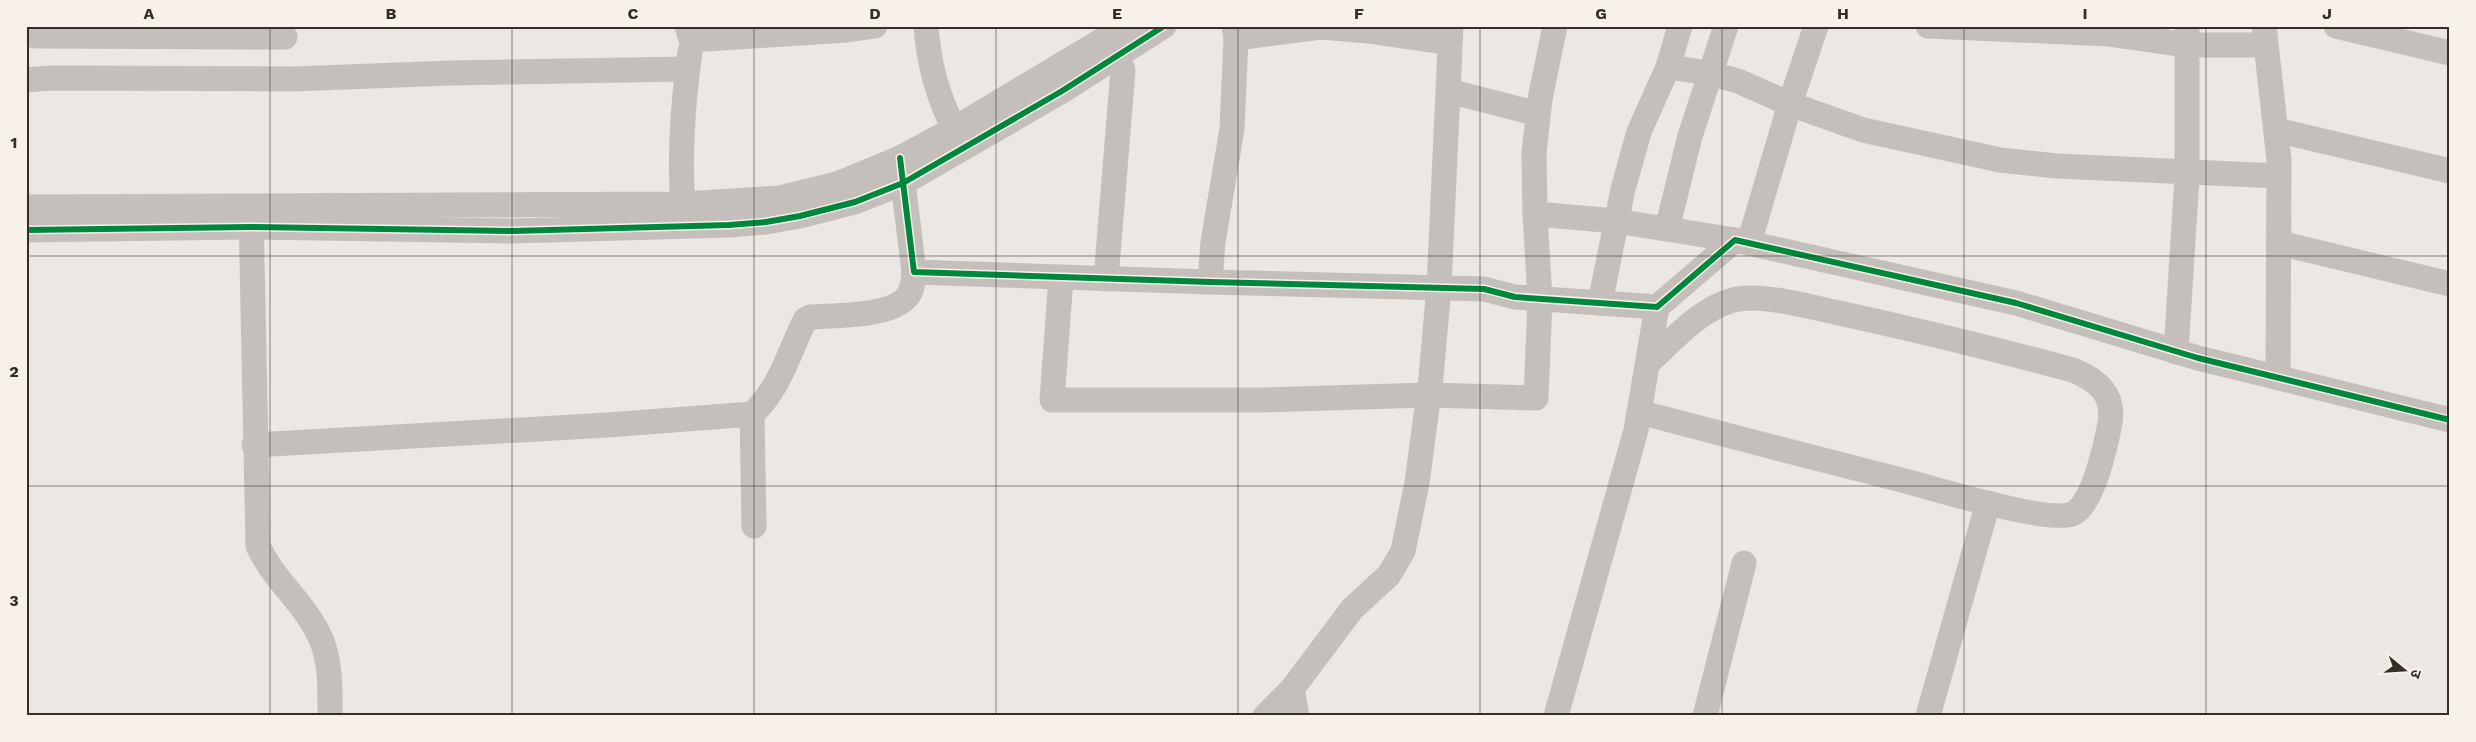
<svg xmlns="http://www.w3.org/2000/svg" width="2476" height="742" font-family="'Work Sans','Noto Sans Devanagari',sans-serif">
<rect width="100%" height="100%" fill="#ebe7e2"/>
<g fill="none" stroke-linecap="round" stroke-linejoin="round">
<g stroke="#c4bfbb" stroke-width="25">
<path d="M 687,26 L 691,40 L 847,30 L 875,26"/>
<path d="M 926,26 C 929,65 937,94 954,129"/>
<path d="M 1928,26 L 2109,34 L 2187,45 L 2266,45"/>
<path d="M 2264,26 L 2279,160 L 2278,378"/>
<path d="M 2336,26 L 2450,53"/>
<path d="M 35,36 L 285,37"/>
<path d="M 1236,38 L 1321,27 L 1368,31 L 1450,43"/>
<path d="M 1668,67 L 1709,73 L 1738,81 L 1790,104 L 1863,130 L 2000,160 L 2057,166 L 2279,176"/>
<path d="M 26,80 L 52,78 L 294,79 L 450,73 L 687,69"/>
<path d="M 1449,91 L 1538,114"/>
<path d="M 2276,130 L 2450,171"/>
<path d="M 900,158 L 914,272 L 1210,282 L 1484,289 L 1515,297 L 1657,307 L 1735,240 L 2016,303 L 2198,358 L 2450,420"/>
<path d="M 683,204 C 679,154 683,102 690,52"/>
<path d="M 26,207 L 683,204 L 780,198 L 837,184 L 900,158 L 954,129 L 1126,26"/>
<path d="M 251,211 L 258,546 C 274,581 306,604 321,639 C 331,662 330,691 330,716"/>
<path d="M 1535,214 L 1616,221 L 1735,240"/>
<path d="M 1667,229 L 1690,136 L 1726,26"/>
<path d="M 26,230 L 251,227 L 513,231 L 729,225 L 766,222 L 800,216 L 855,202 L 903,183 L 1062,91 L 1164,26"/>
<path d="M 1749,243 L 1790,104 L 1816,26"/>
<path d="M 2279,243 L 2450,284"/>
<path d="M 1061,278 L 1052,400 L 1262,400 L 1429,395 L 1536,398 L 1540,299 L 1535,214 L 1534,153 L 1540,99 L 1555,26"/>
<path d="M 1106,279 L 1123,70 L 1112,42"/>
<path d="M 1210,282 L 1213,242 L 1232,129 L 1236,38 L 1234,26"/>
<path d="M 1600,303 L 1623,189 L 1639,132 L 1668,67 L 1680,26"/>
<path d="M 2176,352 L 2187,177 L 2187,26"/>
<path d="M 1639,412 C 1730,436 1822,460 1913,483 C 1941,491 2050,523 2072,514 C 2093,506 2106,444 2110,423 C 2115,394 2097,380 2073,370 C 1994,349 1914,329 1834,312 C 1806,306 1761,293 1733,300 C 1700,309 1673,340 1649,362"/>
<path d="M 752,414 L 754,526"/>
<path d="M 254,445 L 608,425 L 752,414 C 780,389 789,352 805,320 L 810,317 C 836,315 888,317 906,298 C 913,291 913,282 914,272"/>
<path d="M 1292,689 L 1297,716"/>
<path d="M 1265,716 L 1292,689 L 1352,609 L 1389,575 L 1403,551 L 1417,483 L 1431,377 L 1439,287 L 1451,26"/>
<path d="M 1556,716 L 1636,430 L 1657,307"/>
<path d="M 1705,716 L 1744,563"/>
<path d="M 1928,716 L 1988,503"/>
</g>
<g stroke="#f7f1e9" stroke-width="9">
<g id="cycleway">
<path d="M 900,158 L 914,272 L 1210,282 L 1484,289 L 1515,297 L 1657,307 L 1735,240 L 2016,303 L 2198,358 L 2450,420"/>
<path d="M 26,230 L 251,227 L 513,231 L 729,225 L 766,222 L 800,216 L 855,202 L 903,183 L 1062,91 L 1164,26"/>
</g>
</g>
<use href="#cycleway" stroke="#00873e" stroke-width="6"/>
</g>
<path fill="none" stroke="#352d29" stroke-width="1" stroke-opacity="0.55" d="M 270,26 L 270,716M 512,26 L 512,716M 754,26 L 754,716M 996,26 L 996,716M 1238,26 L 1238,716M 1480,26 L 1480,716M 1722,26 L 1722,716M 1964,26 L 1964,716M 2206,26 L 2206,716M 26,256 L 2450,256M 26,486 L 2450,486"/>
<rect width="2476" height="742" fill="none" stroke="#f7f1e9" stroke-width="55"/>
<g transform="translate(2404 670) rotate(108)" stroke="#f7f1e9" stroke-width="4" paint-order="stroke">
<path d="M0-4L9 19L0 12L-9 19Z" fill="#352d29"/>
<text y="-8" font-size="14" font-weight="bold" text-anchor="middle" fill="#352d29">उ</text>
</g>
<rect x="28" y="28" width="2420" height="686" fill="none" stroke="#352d29" stroke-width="2"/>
<g font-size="16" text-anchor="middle" font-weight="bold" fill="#352d29">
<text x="149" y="19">A</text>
<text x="391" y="19">B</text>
<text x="633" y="19">C</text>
<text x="875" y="19">D</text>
<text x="1117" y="19">E</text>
<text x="1359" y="19">F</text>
<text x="1601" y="19">G</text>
<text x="1843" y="19">H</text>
<text x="2085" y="19">I</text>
<text x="2327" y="19">J</text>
<text x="14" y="148">1</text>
<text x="14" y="377">2</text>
<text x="14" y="606">3</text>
</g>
</svg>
